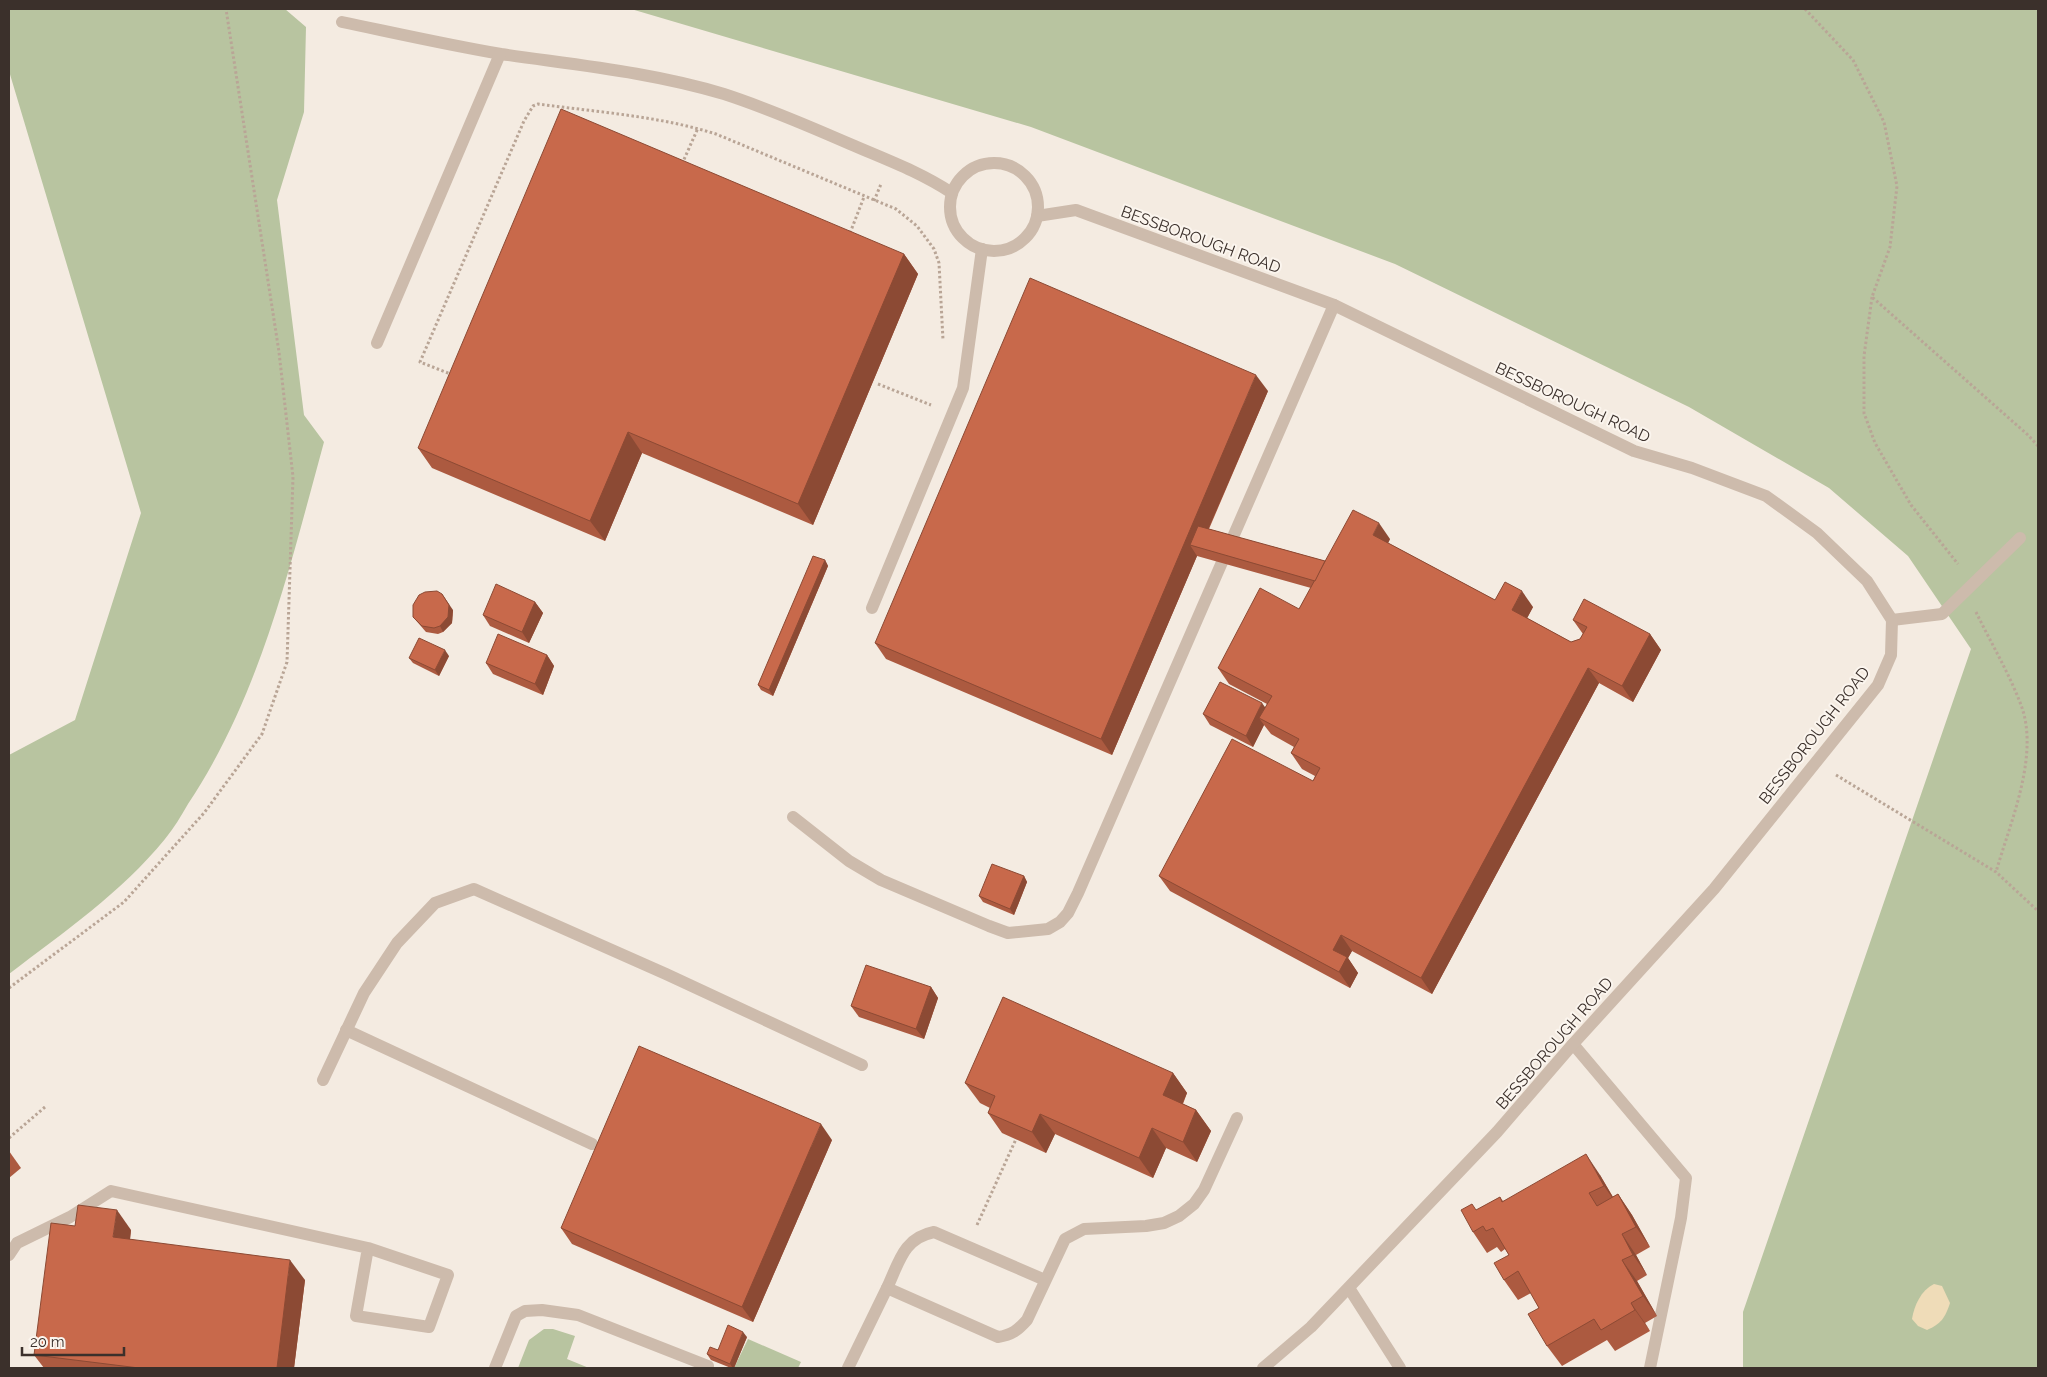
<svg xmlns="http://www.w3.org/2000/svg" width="2047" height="1377" font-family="Raleway,sans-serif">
<rect width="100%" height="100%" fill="#f4ebe1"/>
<g fill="#b8c4a0">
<path d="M 9,9 L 285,9 L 306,27 L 304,112 L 277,200 L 304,415 L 324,442 C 290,566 260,696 188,804 C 181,816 174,828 165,839 C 121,893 64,932 9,974 L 9,755 L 75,720 L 141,513 L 9,71 Z"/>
<path d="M 631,9 L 2038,9 L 2038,1368 L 1743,1368 L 1743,1312 L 1971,649 L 1908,556 L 1829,488 L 1689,407 L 1395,264 L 1031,127 Z"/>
<path d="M 544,1329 L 553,1329 L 575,1336 L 567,1359 L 589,1368 L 518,1368 L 529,1340 Z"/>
<path d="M 748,1339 L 801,1362 L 798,1368 L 734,1368 Z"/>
</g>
<path fill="#efdcb8" d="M 1934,1284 L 1942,1286 L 1950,1303 C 1945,1318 1941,1324 1927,1330 L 1918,1326 L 1912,1319 C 1914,1306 1921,1290 1934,1284 Z"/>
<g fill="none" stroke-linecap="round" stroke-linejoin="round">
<g stroke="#b9a596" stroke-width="3" stroke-dasharray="2.5 2.5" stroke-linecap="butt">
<path d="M 1805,9 L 1853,60 L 1884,122 L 1897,186 L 1890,247 L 1872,297 L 2028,435 L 2038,446"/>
<path d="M 682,164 L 698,128"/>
<path d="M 874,201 L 881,184"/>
<path d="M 850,233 L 864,197"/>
<path d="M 1872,297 L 1864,356 L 1864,413 L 1875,443 L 1911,505 L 1958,564"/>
<path d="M 453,375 L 420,362 L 524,121 L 533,106 L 538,104 C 597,112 659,116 716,134 L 896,209 L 917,226 L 934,249 L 939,263 L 943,340"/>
<path d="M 878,384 L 931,405"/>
<path d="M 1976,612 C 1991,643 2009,673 2021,705 C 2040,755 2010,823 1996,872"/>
<path d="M 1836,775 L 1996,872 L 2038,911"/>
<path d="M 9,988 L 124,902 L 204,813 L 262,734 L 287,662 L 293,477 L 279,352 L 226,9"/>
<path d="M 9,1138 L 45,1107"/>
<path d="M 977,1225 L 1016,1139"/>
</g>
<g stroke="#cdbbac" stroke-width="12">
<path d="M 342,22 C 395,33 448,45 501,54 C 576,65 651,72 724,94 C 767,108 809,126 850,144 C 887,160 918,171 952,193"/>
<circle cx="994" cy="207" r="44"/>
<path d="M 377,343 L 500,54"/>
<path d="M 872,608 L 963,388 L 982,249"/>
<path d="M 1892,620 L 1942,614 L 2020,538"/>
<path d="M 793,817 L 849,861 L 881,880 L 989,926 L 1008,933 L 1048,929 L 1060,922 L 1068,913 L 1078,893 L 1334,305"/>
<path d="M 346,1030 L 592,1144"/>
<path d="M 1573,1044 L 1686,1178 L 1681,1218 L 1650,1368"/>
<path d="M 323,1080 L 364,993 L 397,943 L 435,903 L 474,889 L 666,974 L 862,1065"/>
<path d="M 9,1255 L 17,1243 L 70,1217 L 111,1191 L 368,1248 L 356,1316 L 429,1327 L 448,1275 L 368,1248"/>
<path d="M 887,1288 C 899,1263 903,1238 934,1232 L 1045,1280"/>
<path d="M 1349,1288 L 1400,1368"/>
<path d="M 495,1368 L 516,1316 L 525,1311 L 542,1310 L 578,1315 L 708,1366"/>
<path d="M 848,1368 L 887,1288 L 998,1337 C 1012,1335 1018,1330 1027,1320 L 1065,1239 L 1084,1229 L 1146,1226 L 1164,1223 L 1179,1216 L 1194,1204 L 1204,1190 L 1237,1118"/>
</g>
<path stroke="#cdbbac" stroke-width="12" d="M 1037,216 L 1076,210 L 1334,305 L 1634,451 L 1692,468 L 1766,496 L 1817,533 L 1867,581 L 1892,620 L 1891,655 L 1878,685 L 1714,889 L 1573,1044 L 1497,1132 L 1311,1327 L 1263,1368"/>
</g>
<g fill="#ac5a40">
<path d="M 904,254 L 918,274 L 813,525 L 642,453 L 605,541 L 432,468 L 418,448 Z"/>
<path d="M 1268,391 L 1209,529 L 1325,561 L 1390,539 L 1388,543 L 1495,600 L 1533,607 L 1527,618 L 1571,642 L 1580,639 L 1583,634 L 1573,620 L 1650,634 L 1661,650 L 1633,702 L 1599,683 L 1432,994 L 1352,951 L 1348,958 L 1358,973 L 1350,988 L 1170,891 L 1159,876 L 1313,781 L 1315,776 L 1302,769 L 1291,753 L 1294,747 L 1271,734 L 1264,725 L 1253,747 L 1210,725 L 1203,714 L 1265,708 L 1267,704 L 1229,684 L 1218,668 L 1299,609 L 1311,588 L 1197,556 L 1112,755 L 886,659 L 875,643 Z"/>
<path d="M 825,560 L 828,566 L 773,696 L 761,690 L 758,685 Z"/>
<path d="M 535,602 L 543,613 L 529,643 L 490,626 L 483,615 Z"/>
<path d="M 453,610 L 452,623 L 443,632 L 438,634 L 426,632 L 413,617 Z"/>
<path d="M 547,655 L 554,666 L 543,695 L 493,674 L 486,663 Z"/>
<path d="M 449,656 L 439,676 L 413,663 L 409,658 Z"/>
<path d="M 1024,876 L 1027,882 L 1014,915 L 983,902 L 979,896 Z"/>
<path d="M 931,987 L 938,998 L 924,1039 L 859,1017 L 851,1006 Z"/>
<path d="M 1173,1073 L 1187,1093 L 1183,1104 L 1196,1110 L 1211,1131 L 1197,1162 L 1166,1148 L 1153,1178 L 1055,1134 L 1046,1153 L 1002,1133 L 988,1113 L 990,1108 L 980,1103 L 965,1083 Z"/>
<path d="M 832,1140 L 753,1322 L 572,1244 L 561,1228 Z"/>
<path d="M 9,1151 L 21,1168 L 9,1178 Z"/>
<path d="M 1600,1175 L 1613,1197 L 1618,1194 L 1632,1215 L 1650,1247 L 1636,1255 L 1647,1275 L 1637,1281 L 1657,1316 L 1645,1323 L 1650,1331 L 1615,1351 L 1607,1340 L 1562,1366 L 1547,1346 L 1539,1308 L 1531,1293 L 1518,1300 L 1504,1280 L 1509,1255 L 1505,1249 L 1501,1252 L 1497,1247 L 1487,1253 L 1473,1232 L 1477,1210 L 1500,1197 L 1503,1201 Z"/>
<path d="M 131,1230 L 130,1239 L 305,1280 L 294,1368 L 44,1368 L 34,1355 Z"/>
<path d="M 747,1337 L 734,1368 L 731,1368 L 711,1360 L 707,1354 Z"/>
</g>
<g fill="#8c4a34">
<path d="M 904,254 L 918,274 L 813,525 L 798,504 Z"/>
<path d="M 1256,375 L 1268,391 L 1200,548 L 1190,545 L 1197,556 L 1112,755 L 1101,739 Z"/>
<path d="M 628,432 L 642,453 L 605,541 L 590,521 Z"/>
<path d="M 1379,523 L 1390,539 L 1384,551 L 1373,535 Z"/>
<path d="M 825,560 L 828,566 L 773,696 L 769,690 Z"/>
<path d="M 1522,591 L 1533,607 L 1523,626 L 1512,610 Z"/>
<path d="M 442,594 L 453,610 L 452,623 L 443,632 L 440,626 Z"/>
<path d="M 535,602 L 543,613 L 529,643 L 522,632 Z"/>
<path d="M 1650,634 L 1661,650 L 1633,702 L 1622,686 Z"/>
<path d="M 445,650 L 449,656 L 439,676 L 435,670 Z"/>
<path d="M 547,655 L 554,666 L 543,695 L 535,684 Z"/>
<path d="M 1588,668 L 1599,683 L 1432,994 L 1421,978 Z"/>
<path d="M 1262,703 L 1270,714 L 1259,718 L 1264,725 L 1253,747 L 1246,736 Z"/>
<path d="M 1024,876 L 1027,882 L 1014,915 L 1010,909 Z"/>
<path d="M 1341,935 L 1352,951 L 1348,958 L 1358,973 L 1350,988 L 1339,972 L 1333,950 Z"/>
<path d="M 931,987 L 938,998 L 924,1039 L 916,1029 Z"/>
<path d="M 1173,1073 L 1187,1093 L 1177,1116 L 1163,1095 Z"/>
<path d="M 1196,1110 L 1211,1131 L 1197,1162 L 1183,1142 Z"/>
<path d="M 1040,1114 L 1055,1134 L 1046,1153 L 1032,1132 Z"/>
<path d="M 821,1124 L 832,1140 L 753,1322 L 742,1307 Z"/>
<path d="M 1152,1128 L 1166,1148 L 1153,1178 L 1139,1158 Z"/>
<path d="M 1586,1154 L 1600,1175 L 1618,1206 L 1604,1186 Z"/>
<path d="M 1618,1194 L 1632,1215 L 1650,1247 L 1636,1227 Z"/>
<path d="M 117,1210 L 131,1230 L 128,1257 L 113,1237 Z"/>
<path d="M 1622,1234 L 1636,1255 L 1647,1275 L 1633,1255 Z"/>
<path d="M 290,1260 L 305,1280 L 294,1368 L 277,1368 Z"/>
<path d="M 1622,1260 L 1637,1281 L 1657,1316 L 1643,1296 Z"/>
<path d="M 1631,1303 L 1645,1323 L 1650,1331 L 1635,1310 Z"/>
<path d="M 743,1332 L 747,1337 L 734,1368 L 733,1368 L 730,1364 Z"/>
</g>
<g fill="#c8694b" stroke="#8c4a34">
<path d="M 561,109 L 904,254 L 798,504 L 628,432 L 590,521 L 418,448 Z"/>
<path d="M 1030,278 L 1256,375 L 1101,739 L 875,643 Z"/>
<path d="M 1353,510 L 1379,523 L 1373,535 L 1495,600 L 1505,582 L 1522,591 L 1512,610 L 1571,642 L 1580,639 L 1587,627 L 1573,620 L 1584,599 L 1650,634 L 1622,686 L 1588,668 L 1421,978 L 1341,935 L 1333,950 L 1347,957 L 1339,972 L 1159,876 L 1232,739 L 1313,781 L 1320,768 L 1291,753 L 1299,739 L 1259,718 L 1272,696 L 1218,668 L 1260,588 L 1299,609 Z"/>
<path d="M 1198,526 L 1325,561 L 1315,581 L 1190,545 Z"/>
<path d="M 813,556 L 825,560 L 769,690 L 758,685 Z"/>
<path d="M 496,584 L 535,602 L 522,632 L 483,615 Z"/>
<path d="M 437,591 L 442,594 L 449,605 L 448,617 L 440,626 L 434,628 L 422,626 L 413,617 L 413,605 L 419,595 L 425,592 Z"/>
<path d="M 498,634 L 547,655 L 535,684 L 486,663 Z"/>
<path d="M 419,638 L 445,650 L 435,670 L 409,658 Z"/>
<path d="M 1220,682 L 1262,703 L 1246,736 L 1203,714 Z"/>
<path d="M 992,864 L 1024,876 L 1010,909 L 979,896 Z"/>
<path d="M 866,965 L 931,987 L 916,1029 L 851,1006 Z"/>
<path d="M 1003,997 L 1173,1073 L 1163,1095 L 1196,1110 L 1183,1142 L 1152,1128 L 1139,1158 L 1040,1114 L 1032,1132 L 988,1113 L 995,1096 L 965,1083 Z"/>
<path d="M 639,1046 L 821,1124 L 742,1307 L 561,1228 Z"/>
<path d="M 1586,1154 L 1604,1186 L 1589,1193 L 1597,1206 L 1618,1194 L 1636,1227 L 1622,1234 L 1633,1255 L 1622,1260 L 1643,1296 L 1631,1303 L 1635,1310 L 1601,1330 L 1594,1319 L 1547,1346 L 1528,1314 L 1539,1308 L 1518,1271 L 1504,1280 L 1494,1263 L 1509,1255 L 1493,1228 L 1486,1231 L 1483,1226 L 1473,1232 L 1461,1210 L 1472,1204 L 1476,1210 L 1500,1197 L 1502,1202 Z"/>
<path d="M 78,1205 L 117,1210 L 113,1237 L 290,1260 L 277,1368 L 139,1368 L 34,1355 L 51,1223 L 75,1226 Z"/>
<path d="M 728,1325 L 743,1332 L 730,1364 L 707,1354 L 710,1347 L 718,1350 Z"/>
</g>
<g text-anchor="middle" stroke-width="4" stroke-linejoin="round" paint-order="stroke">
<g font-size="16" fill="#3b302b" stroke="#fbf5ee">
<text transform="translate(1201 239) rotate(20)" y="6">BESSBOROUGH ROAD</text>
<text transform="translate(1573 402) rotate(25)" y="6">BESSBOROUGH ROAD</text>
<text transform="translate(1814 735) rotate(-52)" y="6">BESSBOROUGH ROAD</text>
<text transform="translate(1554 1043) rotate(-49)" y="6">BESSBOROUGH ROAD</text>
</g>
</g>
<rect width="2047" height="1377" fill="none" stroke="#3b302b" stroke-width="20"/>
<path d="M22 1347v8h102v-8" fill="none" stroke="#3b302b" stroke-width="2.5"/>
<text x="30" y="1347" font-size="15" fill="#3b302b" stroke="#fbf5ee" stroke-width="4" paint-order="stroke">20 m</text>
</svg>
